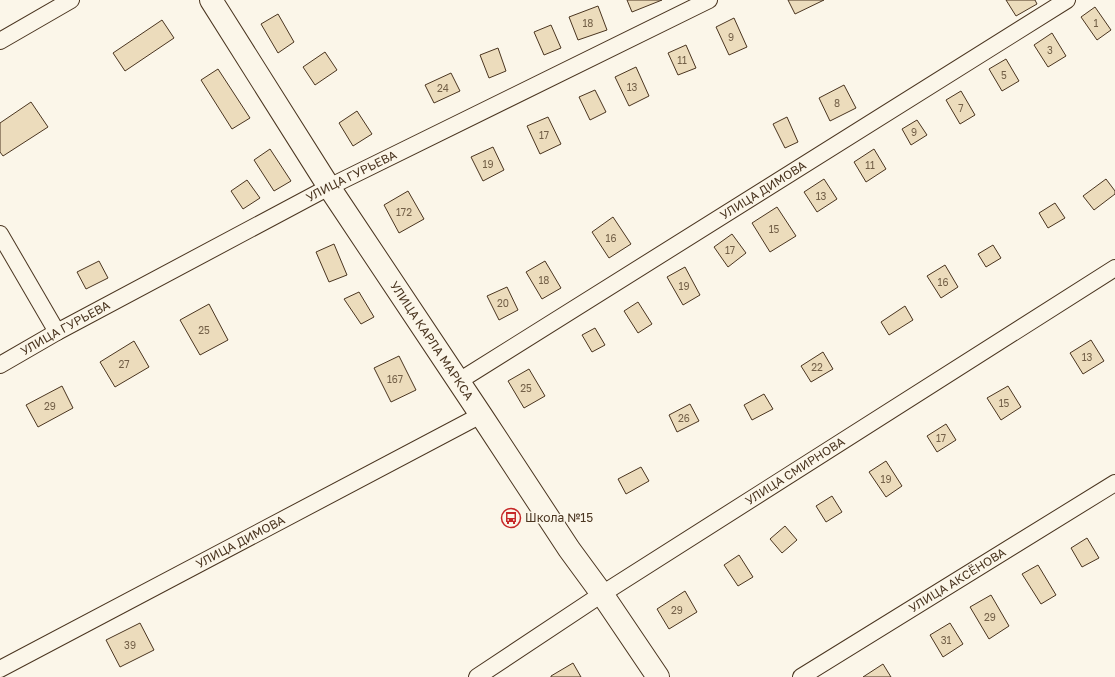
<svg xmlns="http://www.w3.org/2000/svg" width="1115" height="677" font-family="'Golos Text',sans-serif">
<rect width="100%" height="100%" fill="#fbf6e9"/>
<g fill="#ecdcbc" stroke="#4a3520">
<path d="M 627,0 L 662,0 L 632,12 Z"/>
<path d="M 788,0 L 824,0 L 795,14 Z"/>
<path d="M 1006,0 L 1035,0 L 1037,4 L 1016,16 Z"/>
<path d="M 598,6 L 607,30 L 578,40 L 569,17 Z"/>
<path d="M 1095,7 L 1111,30 L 1097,40 L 1081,17 Z"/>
<path d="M 278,14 L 294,42 L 278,53 L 261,24 Z"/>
<path d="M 734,18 L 747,47 L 729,55 L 716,27 Z"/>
<path d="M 162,20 L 174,38 L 125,71 L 113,53 Z"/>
<path d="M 551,25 L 561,48 L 544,55 L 534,32 Z"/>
<path d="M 1052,33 L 1066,56 L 1048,67 L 1034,45 Z"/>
<path d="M 686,45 L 696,68 L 678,75 L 668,53 Z"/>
<path d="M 498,48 L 506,71 L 489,78 L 480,55 Z"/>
<path d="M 325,52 L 337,70 L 315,85 L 303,67 Z"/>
<path d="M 1006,59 L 1019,81 L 1002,91 L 989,69 Z"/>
<path d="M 636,67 L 649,96 L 629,106 L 615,77 Z"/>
<path d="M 218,69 L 250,118 L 232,129 L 201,80 Z"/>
<path d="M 451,73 L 460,91 L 434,103 L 425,85 Z"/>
<path d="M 844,85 L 856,108 L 830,121 L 819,98 Z"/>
<path d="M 595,90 L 606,112 L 590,120 L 579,97 Z"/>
<path d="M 961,91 L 975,115 L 960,124 L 946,100 Z"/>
<path d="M 31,102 L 48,127 L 3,156 L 0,152 L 0,123 Z"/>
<path d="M 357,111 L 372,134 L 353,146 L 339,123 Z"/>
<path d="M 548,117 L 561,144 L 540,154 L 527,126 Z"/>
<path d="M 787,117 L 798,142 L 785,148 L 773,124 Z"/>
<path d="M 917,120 L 927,135 L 911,145 L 902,129 Z"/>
<path d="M 493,147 L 504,170 L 483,181 L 471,157 Z"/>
<path d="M 270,149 L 291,181 L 274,191 L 254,160 Z"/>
<path d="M 874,149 L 886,169 L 866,182 L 854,162 Z"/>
<path d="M 824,179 L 837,199 L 817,212 L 804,192 Z"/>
<path d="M 1106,179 L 1115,191 L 1115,194 L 1094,210 L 1083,196 Z"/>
<path d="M 247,180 L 260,198 L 243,209 L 231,191 Z"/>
<path d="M 408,191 L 424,219 L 399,233 L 384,205 Z"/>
<path d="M 1055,203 L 1065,218 L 1048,228 L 1039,213 Z"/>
<path d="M 777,207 L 796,236 L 770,252 L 752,223 Z"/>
<path d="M 613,217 L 631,244 L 609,258 L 592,232 Z"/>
<path d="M 732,234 L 746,253 L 728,267 L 714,247 Z"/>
<path d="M 334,244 L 347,275 L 329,282 L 316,252 Z"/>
<path d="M 993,245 L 1001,258 L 986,267 L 978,254 Z"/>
<path d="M 99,261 L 108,278 L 86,289 L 77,272 Z"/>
<path d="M 545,261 L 561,288 L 542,299 L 526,272 Z"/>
<path d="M 945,265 L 958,287 L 941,298 L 927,276 Z"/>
<path d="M 685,267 L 700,295 L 683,305 L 667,277 Z"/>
<path d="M 507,287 L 518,310 L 499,320 L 487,296 Z"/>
<path d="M 359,292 L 374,317 L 361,324 L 344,299 Z"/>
<path d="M 638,302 L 652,324 L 638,333 L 624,311 Z"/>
<path d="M 209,304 L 228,340 L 200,355 L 180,320 Z"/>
<path d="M 905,306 L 913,320 L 889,335 L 881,322 Z"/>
<path d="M 595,328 L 605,345 L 592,352 L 582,335 Z"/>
<path d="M 1091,340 L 1104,361 L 1083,374 L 1070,353 Z"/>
<path d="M 134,341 L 149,367 L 115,387 L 100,362 Z"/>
<path d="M 823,352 L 833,369 L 811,382 L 801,366 Z"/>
<path d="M 399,356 L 416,390 L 391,402 L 374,368 Z"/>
<path d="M 529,369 L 545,396 L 524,408 L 508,381 Z"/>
<path d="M 62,386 L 73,408 L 38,427 L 26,405 Z"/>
<path d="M 1008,386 L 1021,407 L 1001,420 L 987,398 Z"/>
<path d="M 764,394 L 773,409 L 752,420 L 744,405 Z"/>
<path d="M 690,404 L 699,421 L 677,432 L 669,415 Z"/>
<path d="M 946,424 L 956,440 L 937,452 L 927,436 Z"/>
<path d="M 886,461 L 902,486 L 886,497 L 869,472 Z"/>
<path d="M 641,467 L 649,481 L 626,494 L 618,479 Z"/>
<path d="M 832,496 L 842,512 L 826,522 L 816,506 Z"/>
<path d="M 785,526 L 797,540 L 782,553 L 770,539 Z"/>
<path d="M 1087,538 L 1099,558 L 1082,567 L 1071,548 Z"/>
<path d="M 739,555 L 753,577 L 738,586 L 724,565 Z"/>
<path d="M 1038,565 L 1056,595 L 1041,604 L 1022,574 Z"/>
<path d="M 685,591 L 697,612 L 669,629 L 657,609 Z"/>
<path d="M 991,595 L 1009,626 L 989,639 L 970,607 Z"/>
<path d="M 140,623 L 154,650 L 120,667 L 106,640 Z"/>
<path d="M 950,623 L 963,644 L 943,657 L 930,635 Z"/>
<path d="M 573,663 L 581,677 L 551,677 L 551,676 Z"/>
<path d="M 883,664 L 891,677 L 863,677 Z"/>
</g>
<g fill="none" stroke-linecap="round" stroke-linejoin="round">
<g stroke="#4a3520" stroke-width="18">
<g id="minor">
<path d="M 0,41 L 71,0"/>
<path d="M 0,234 L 57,332"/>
<path id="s1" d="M 0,365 L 57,332 L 329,187 L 709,0"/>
<path id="s2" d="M 459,381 L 1067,0"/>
<path id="s3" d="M 0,669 L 481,415"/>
<path id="s4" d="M 477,677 L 602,594 L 1115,268"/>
<path id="s5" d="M 801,677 L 1115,483"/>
</g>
</g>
<g stroke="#4a3520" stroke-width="24">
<g id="trunk">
<path id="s6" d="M 211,0 L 329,187 L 481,415 L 569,549 L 602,594 L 658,677"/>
</g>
</g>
<use href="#minor" stroke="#fbf6e9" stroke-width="16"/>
<use href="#trunk" stroke="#fbf6e9" stroke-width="22"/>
</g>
<defs>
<g id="bus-ring" transform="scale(1)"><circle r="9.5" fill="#fbf6e9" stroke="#c62828" stroke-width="1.5"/><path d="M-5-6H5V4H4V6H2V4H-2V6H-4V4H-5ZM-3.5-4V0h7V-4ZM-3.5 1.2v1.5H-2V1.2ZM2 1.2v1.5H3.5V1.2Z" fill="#c62828"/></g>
</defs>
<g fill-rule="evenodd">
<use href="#bus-ring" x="511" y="518"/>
</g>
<g text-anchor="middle" stroke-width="3" stroke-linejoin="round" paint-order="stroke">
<g font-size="10" fill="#725f47">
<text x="588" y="27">18</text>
<text x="1096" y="27">1</text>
<text x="731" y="41">9</text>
<text x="1050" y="54">3</text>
<text x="682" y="64">11</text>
<text x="1004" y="79">5</text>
<text x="632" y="91">13</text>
<text x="443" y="92">24</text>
<text x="837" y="107">8</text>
<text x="961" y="112">7</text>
<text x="914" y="136">9</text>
<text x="544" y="139">17</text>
<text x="488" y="168">19</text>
<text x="870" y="169">11</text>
<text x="821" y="200">13</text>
<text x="404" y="216">172</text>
<text x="774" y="233">15</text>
<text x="611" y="242">16</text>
<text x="730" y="254">17</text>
<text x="544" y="284">18</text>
<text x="943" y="286">16</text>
<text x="684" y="290">19</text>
<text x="503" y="307">20</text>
<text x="204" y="334">25</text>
<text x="1087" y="361">13</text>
<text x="124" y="368">27</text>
<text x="817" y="371">22</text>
<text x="395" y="383">167</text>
<text x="526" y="392">25</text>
<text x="1004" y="407">15</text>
<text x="50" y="410">29</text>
<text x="684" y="422">26</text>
<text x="941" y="442">17</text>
<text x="886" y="483">19</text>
<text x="677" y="614">29</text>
<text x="990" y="621">29</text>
<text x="946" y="644">31</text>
<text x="130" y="649">39</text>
</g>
<g font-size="12" fill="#4a3520" stroke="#fbf6e9">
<text dy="4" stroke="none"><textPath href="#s1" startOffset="399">УЛИЦА ГУРЬЕВА</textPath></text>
<text dy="4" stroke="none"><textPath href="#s2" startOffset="359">УЛИЦА ДИМОВА</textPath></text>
<text dy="4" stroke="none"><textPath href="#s1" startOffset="75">УЛИЦА ГУРЬЕВА</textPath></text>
<text dy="4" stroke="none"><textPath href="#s6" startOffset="406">УЛИЦА КАРЛА МАРКСА</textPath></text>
<text dy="4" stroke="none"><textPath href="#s4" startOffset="379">УЛИЦА СМИРНОВА</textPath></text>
<text dy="4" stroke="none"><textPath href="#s3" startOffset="272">УЛИЦА ДИМОВА</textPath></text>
<text dy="4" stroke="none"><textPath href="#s5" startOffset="184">УЛИЦА АКСЁНОВА</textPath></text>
</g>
<g font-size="12" fill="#4a3520" stroke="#fbf6e9" text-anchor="start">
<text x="525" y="522">Школа №15</text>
</g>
</g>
</svg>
